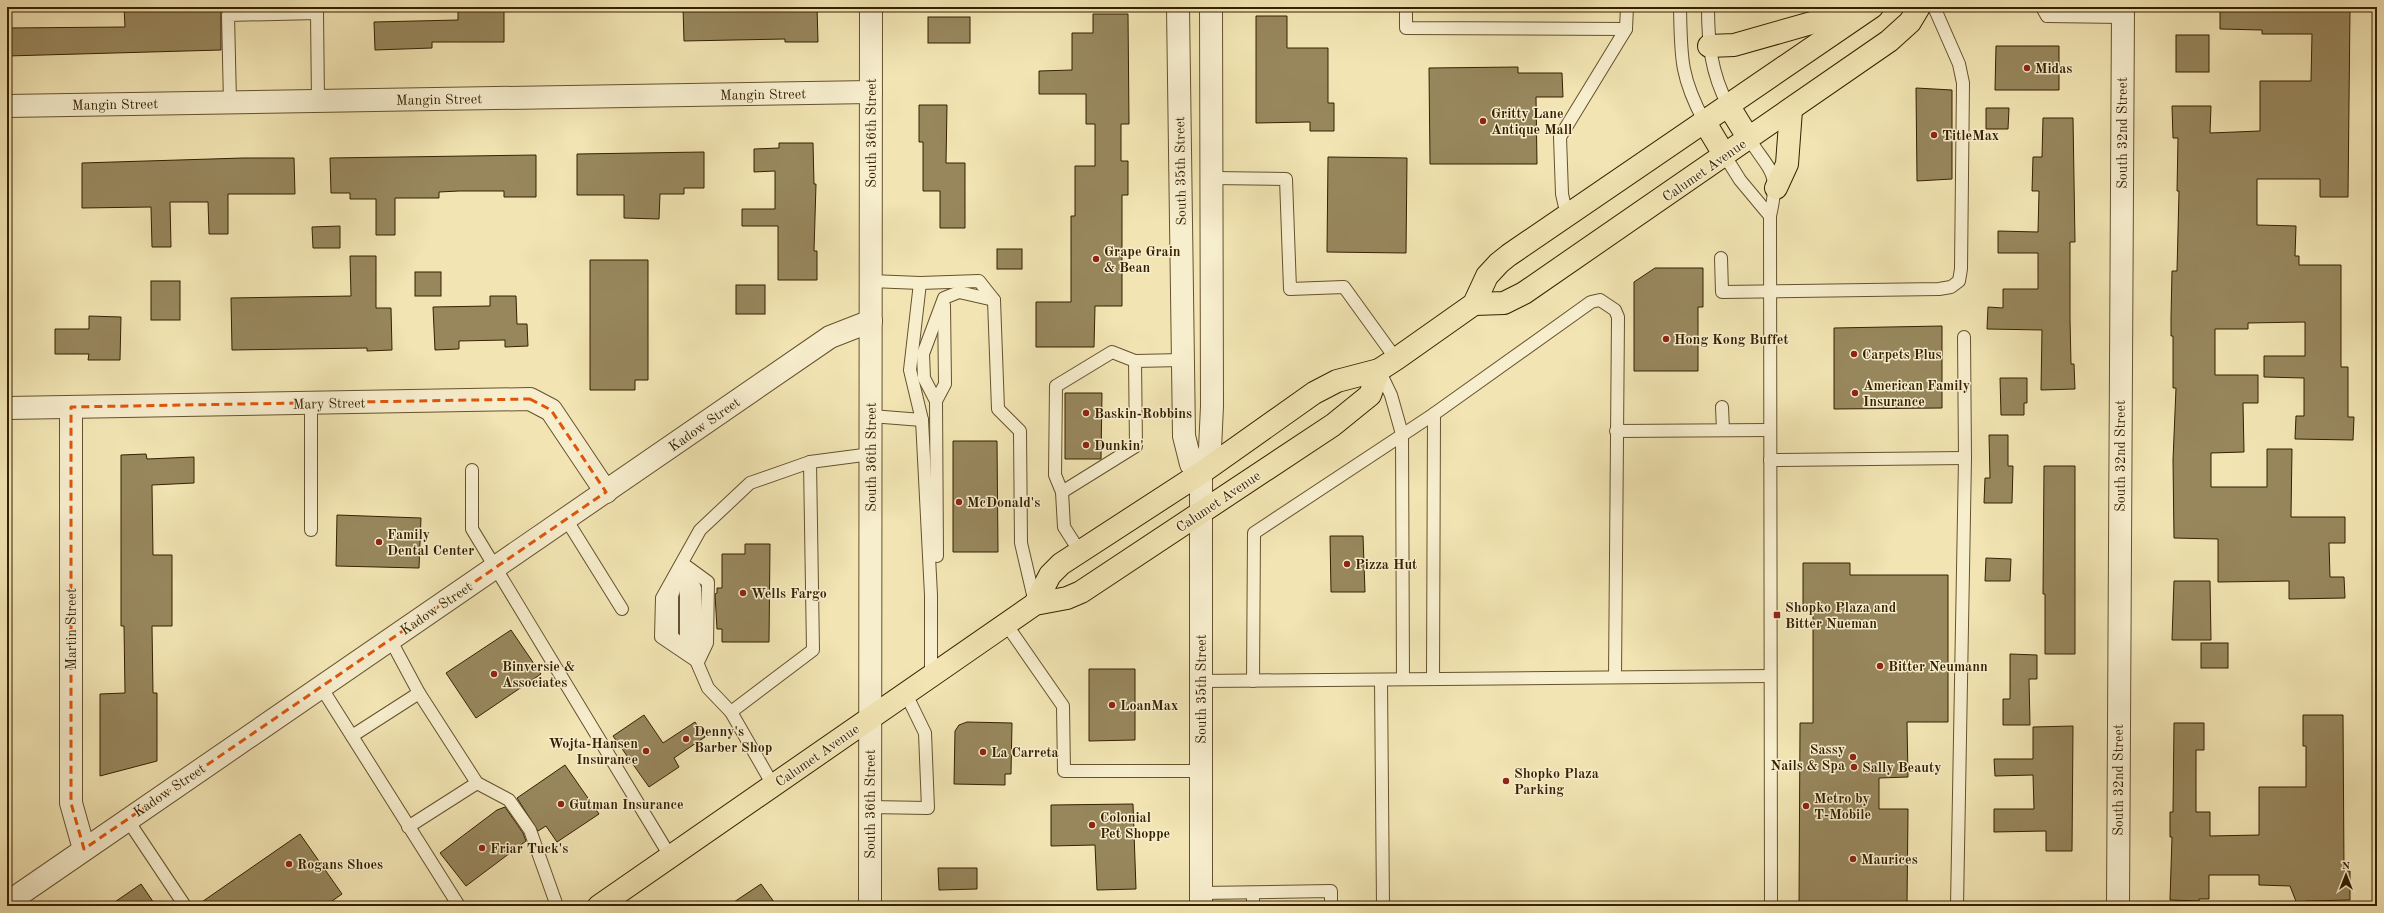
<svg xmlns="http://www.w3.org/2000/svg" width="2384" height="913" font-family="'Old Standard TT',serif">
<rect width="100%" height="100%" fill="#f2e5b3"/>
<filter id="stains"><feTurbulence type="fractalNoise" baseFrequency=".005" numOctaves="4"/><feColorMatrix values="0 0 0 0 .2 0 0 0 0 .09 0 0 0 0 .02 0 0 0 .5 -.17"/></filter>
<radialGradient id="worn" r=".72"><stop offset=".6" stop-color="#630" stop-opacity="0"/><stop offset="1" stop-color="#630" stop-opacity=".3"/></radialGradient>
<g fill="#98875d" stroke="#362100">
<path d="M 124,7 L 221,7 L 221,50 L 7,56 L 7,28 L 125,27 Z"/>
<path d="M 458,7 L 504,7 L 504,42 L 432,42 L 432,48 L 375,50 L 374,22 L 458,20 Z"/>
<path d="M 683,7 L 817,7 L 818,42 L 785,42 L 785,39 L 684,41 Z"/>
<path d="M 2220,7 L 2350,9 L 2348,197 L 2320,197 L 2320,179 L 2257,179 L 2257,225 L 2296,226 L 2295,256 L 2299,256 L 2299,265 L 2341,265 L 2341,367 L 2348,367 L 2348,417 L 2354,417 L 2353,440 L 2295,439 L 2296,416 L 2304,416 L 2304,378 L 2264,377 L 2264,356 L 2305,356 L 2305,322 L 2248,323 L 2248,329 L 2215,329 L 2215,375 L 2258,375 L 2258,403 L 2243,403 L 2244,452 L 2211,453 L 2211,487 L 2267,487 L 2267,449 L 2292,449 L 2291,517 L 2345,517 L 2345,543 L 2329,543 L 2330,577 L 2344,577 L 2345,598 L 2289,599 L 2289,581 L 2218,582 L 2218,539 L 2174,538 L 2173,460 L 2176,388 L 2173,388 L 2173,336 L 2171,336 L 2171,318 L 2172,271 L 2177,271 L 2179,191 L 2177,191 L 2178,138 L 2173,138 L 2172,106 L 2211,106 L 2210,133 L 2260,131 L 2260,81 L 2311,81 L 2312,34 L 2262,34 L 2262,30 L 2220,29 Z"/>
<path d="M 1093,14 L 1128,14 L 1129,124 L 1121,124 L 1121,161 L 1128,161 L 1128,195 L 1122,195 L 1122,306 L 1095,306 L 1094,347 L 1036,347 L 1036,302 L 1071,302 L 1071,216 L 1075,216 L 1075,166 L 1095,166 L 1095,124 L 1086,124 L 1086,94 L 1039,94 L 1039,71 L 1072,70 L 1072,33 L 1093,33 Z"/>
<path d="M 1256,16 L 1287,16 L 1287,48 L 1328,48 L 1328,103 L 1334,103 L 1334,131 L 1310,131 L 1310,122 L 1256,123 Z"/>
<rect x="928" y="17" width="42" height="26"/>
<rect x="2176" y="35" width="33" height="37"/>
<path d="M 1996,46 L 2059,46 L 2059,90 L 1995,90 Z"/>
<path d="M 1518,67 L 1518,73 L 1562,73 L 1563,97 L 1536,97 L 1537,164 L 1430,164 L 1429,68 Z"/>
<path d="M 1916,88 L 1952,90 L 1952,179 L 1917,181 Z"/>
<path d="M 919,105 L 947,105 L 946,163 L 965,163 L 965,228 L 940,228 L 940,191 L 923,191 L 923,142 L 919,142 Z"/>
<path d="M 1986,108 L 2009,108 L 2008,129 L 1986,129 Z"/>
<path d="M 2043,118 L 2073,118 L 2075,242 L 2070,242 L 2070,319 L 2071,364 L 2074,364 L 2075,389 L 2041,390 L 2042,330 L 1987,329 L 1988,307 L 2003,308 L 2003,289 L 2038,289 L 2038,253 L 1998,253 L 1998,231 L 2038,232 L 2039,191 L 2032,191 L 2033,157 L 2042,157 Z"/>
<path d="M 779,143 L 813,143 L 814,184 L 816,184 L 814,251 L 817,251 L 817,280 L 778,280 L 778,226 L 742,226 L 742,209 L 775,209 L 775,171 L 754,172 L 754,149 L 779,148 Z"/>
<path d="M 704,152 L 704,188 L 684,188 L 684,194 L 660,194 L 659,219 L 624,218 L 624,195 L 577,195 L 577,154 Z"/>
<path d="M 536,155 L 536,197 L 504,197 L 504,191 L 459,191 L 439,192 L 439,198 L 395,198 L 395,235 L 376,235 L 376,199 L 350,199 L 350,193 L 331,193 L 330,158 Z"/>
<path d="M 1328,157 L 1407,158 L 1406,253 L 1327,252 Z"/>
<path d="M 243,158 L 294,158 L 295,194 L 228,194 L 228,234 L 209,234 L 208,202 L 170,202 L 171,247 L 152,247 L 151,207 L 82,208 L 82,163 Z"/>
<path d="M 340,226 L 340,248 L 313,248 L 312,227 Z"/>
<rect x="997" y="249" width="25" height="20"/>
<path d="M 350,256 L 376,256 L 376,308 L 391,308 L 392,350 L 367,351 L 367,348 L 232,350 L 231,298 L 351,296 Z"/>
<path d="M 590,260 L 648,260 L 648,380 L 635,380 L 635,390 L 590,390 Z"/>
<path d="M 1655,268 L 1703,268 L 1703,307 L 1698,307 L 1698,371 L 1634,371 L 1634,282 Z"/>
<rect x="415" y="272" width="26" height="24"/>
<rect x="151" y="281" width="29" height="39"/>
<rect x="736" y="285" width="29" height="29"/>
<path d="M 490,296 L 516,296 L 517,324 L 527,324 L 528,346 L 505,347 L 505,340 L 459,341 L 459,349 L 435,350 L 433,307 L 490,306 Z"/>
<path d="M 89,316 L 121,317 L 120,360 L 88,360 L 89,354 L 55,354 L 55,329 L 89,329 Z"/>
<path d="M 1942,326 L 1942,408 L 1834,409 L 1834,328 Z"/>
<path d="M 2000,378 L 2027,378 L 2027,403 L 2024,403 L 2024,415 L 2001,415 Z"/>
<path d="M 1065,393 L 1102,393 L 1101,459 L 1065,459 Z"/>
<path d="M 1989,435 L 2008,435 L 2008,466 L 2013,466 L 2012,503 L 1984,503 L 1985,478 L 1990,478 Z"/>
<path d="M 953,441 L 997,441 L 998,552 L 953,552 Z"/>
<path d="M 146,454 L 147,459 L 194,457 L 194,483 L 152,485 L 153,555 L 172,555 L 172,626 L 152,626 L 153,693 L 157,693 L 157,761 L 100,776 L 100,694 L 125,693 L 124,626 L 121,626 L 121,455 Z"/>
<path d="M 2044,466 L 2075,466 L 2075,654 L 2045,654 L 2045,594 L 2043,594 Z"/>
<path d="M 337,515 L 421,518 L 419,568 L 336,566 Z"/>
<path d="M 1330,536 L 1363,536 L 1365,592 L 1331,592 Z"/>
<path d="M 745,544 L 770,544 L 769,642 L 722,642 L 722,629 L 717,629 L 715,594 L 717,593 L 717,588 L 722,588 L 722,554 L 745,554 Z"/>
<path d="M 1986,558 L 2011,559 L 2010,581 L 1985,581 Z"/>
<path d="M 1803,563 L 1850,563 L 1850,575 L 1948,575 L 1948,722 L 1907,722 L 1908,777 L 1879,778 L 1879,809 L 1908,809 L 1907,906 L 1799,906 L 1800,723 L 1813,723 L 1813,611 L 1803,611 Z"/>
<path d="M 2174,581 L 2210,581 L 2211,640 L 2172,640 Z"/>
<path d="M 511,630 L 541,674 L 476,718 L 446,673 Z"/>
<rect x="2201" y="643" width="27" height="25"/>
<path d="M 2010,654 L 2037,655 L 2037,679 L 2029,679 L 2030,725 L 2003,725 L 2003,699 L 2010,699 Z"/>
<path d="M 1089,669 L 1135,669 L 1135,740 L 1089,741 Z"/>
<path d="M 644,715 L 663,743 L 695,722 L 705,737 L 674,758 L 679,767 L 649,787 L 613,736 Z"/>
<path d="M 2303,715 L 2343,715 L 2344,871 L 2350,871 L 2350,900 L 2306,901 L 2297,904 L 2290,886 L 2259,885 L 2259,875 L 2209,875 L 2209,899 L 2199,899 L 2199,901 L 2170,900 L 2172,837 L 2170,837 L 2170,812 L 2173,812 L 2174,723 L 2204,723 L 2204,750 L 2196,750 L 2196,812 L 2210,812 L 2210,836 L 2259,835 L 2259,787 L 2306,787 L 2306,746 L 2303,746 Z"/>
<path d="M 967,722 L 1012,723 L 1011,774 L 1005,774 L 1005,785 L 954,784 L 955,731 L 959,725 Z"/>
<path d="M 2073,726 L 2072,851 L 2046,851 L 2046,831 L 1994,832 L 1994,809 L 2034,809 L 2033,775 L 1995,776 L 1994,759 L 2033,759 L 2033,727 Z"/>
<path d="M 565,765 L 599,814 L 557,842 L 546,826 L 538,831 L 517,798 Z"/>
<path d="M 1133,804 L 1136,889 L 1097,890 L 1095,845 L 1051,846 L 1051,805 Z"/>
<path d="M 505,807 L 523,833 L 526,841 L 466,886 L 440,853 L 497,810 Z"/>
<path d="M 300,834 L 342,894 L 325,906 L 196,906 Z"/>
<path d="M 938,868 L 977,868 L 977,889 L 939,890 Z"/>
<path d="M 141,884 L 156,906 L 109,906 Z"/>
<path d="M 761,884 L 777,906 L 728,906 Z"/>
</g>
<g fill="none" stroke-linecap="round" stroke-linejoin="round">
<g stroke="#65522d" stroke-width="14">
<g id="service">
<path d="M 1406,7 L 1406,28 L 1626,29"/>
<path d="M 1680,7 C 1681,57 1680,76 1704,121"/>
<path d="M 1708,7 C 1708,43 1711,73 1728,105"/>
<path d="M 2042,7 L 2047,16 L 2123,17"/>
<path d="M 230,102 L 228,15 L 317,13 L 318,101"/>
<path d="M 1725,156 L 1740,180 L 1770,216 C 1780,172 1772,174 1749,139"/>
<path d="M 1212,178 L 1286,179 L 1290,289 L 1344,287 L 1396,359"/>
<path d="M 1567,216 L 1562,194 L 1560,137 L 1626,29 L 1627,7"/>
<path d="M 1770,216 L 1771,906"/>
<path d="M 1721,258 L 1722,292 L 1939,289 L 1951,287 L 1959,281 L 1961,269 L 1963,83 L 1959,64 L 1934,7"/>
<path d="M 871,281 L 920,283 L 979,281 L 994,300 L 998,409 L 1020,431 L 1021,543 L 1035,603"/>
<path d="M 920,283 L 910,370 L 922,420 L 931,595 L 931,676"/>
<path d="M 1379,370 L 1391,395 L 1402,434 L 1403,679"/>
<path d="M 936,401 L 945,384 L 944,305"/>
<path d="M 311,403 L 311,530"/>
<path d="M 1722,407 L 1723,430"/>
<path d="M 871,416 L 922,420"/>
<path d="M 1616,431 L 1770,430"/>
<path d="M 1770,460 L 1965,458"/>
<path d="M 472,470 L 472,529 L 670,856"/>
<path d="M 1062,492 L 1055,475 L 1056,386 L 1112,352 L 1135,361"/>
<path d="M 566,519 L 622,609"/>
<path d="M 1080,552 L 1064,527 L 1062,492 L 1136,446 L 1135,361 L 1182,360"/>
<path d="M 937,556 L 936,401 L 924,378 L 923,354 L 944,298 L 959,292 L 994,300"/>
<path d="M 682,563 L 686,596 L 686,637 L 708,688 L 731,712"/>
<path d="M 682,563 L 708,582 L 707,643 L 698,662"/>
<path d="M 686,569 L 695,588 L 698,658"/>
<path d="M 676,583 L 672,596 L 672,636 L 682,646"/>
<path d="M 1006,624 L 1063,706 L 1064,771 L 1201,771"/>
<path d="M 390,639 L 419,693 L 477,783 L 509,800 L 530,830 L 557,906"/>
<path d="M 698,662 L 661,637 L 662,598 L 700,530 L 750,483 L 810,462"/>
<path d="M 1433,678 L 1434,414 L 1591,302 L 1600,300 L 1615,310 L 1618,317 L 1615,677"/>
<path d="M 1381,680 L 1383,906"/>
<path d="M 1201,681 L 1769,676"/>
<path d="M 1253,681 L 1254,533 L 1434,414"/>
<path d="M 321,687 L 459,906"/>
<path d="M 352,736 L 419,693"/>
<path d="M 773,785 L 731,712 L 813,650 L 810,462 L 871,454"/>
<path d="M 870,807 L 928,808 L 925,733 L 906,694"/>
<path d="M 127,819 L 185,906"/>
<path d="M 408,827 L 477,783"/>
<path d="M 1201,893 L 1331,891 L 1331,906"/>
<path d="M 1253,906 L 1253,893"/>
<path d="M 1957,906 L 1965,458 L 1964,337"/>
</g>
</g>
<g stroke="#65522d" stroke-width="24">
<g id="minor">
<path d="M 1178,7 L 1184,436 L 1191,464 L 1201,473"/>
<path d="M 7,106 L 871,92"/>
<path d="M 71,407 L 71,803 L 84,849"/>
<path d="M 7,408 L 530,399 L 551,410 L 606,492"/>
<path d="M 7,903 L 830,337 L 871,321"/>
<path d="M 870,906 L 871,7"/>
<path d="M 1201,906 L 1201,473 L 1210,449 L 1212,406 L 1211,7"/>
<path d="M 2118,906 L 2123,7"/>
</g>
</g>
<g stroke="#362100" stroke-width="24">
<g id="primary">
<path d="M 1709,46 L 1734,45 L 1815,22 L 1851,19"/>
<path d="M 1728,105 L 1749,139"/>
<path d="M 1704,121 L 1725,156"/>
<path d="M 1776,188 L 1787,164 L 1791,110"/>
<path d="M 1474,304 L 1504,303 L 1524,293 L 1889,41 L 1910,22 L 1919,7"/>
<path d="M 1035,604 L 1050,575 L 1061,564 L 1201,473 L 1314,393 L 1337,381 L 1379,370 L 1396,359 L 1474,304 L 1487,276 L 1499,263 L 1509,255 L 1872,7"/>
<path d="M 599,906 L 1035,604 L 1067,598 L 1081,592 L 1333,425 L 1370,395 L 1379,370"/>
</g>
</g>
<use href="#service" stroke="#f7eece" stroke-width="12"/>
<use href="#minor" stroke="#f7eece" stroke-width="22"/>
<use href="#primary" stroke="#f2e5b3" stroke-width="22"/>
</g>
<path fill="none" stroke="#df560b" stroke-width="3" stroke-dasharray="8 5" stroke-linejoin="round" d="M 530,399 L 551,410 L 606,492 L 84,849 L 71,803 L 71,407 Z"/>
<g fill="#8f2418" stroke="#f7eece" stroke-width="1.5">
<circle cx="2027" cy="68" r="4"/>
<circle cx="1483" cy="121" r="4"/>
<circle cx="1934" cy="135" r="4"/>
<circle cx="1096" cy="259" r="4"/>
<circle cx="1666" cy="339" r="4"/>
<circle cx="1854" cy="354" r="4"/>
<circle cx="1855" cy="393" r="4"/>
<circle cx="1086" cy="413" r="4"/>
<circle cx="1086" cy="445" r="4"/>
<circle cx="959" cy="502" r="4"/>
<circle cx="379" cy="542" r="4"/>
<circle cx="1347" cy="564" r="4"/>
<circle cx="743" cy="593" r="4"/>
<rect x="1773" y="611" width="8" height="8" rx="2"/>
<circle cx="1880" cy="666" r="4"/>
<circle cx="494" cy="674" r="4"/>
<circle cx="1112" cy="705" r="4"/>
<circle cx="686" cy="739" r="4"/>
<circle cx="646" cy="751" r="4"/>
<circle cx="983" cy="752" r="4"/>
<circle cx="1853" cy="757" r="4"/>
<circle cx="1854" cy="767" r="4"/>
<circle cx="1506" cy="781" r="4"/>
<circle cx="561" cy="804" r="4"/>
<circle cx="1806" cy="806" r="4"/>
<circle cx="1092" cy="825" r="4"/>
<circle cx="482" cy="848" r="4"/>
<circle cx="1853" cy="859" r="4"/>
<circle cx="289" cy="864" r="4"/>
</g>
<g text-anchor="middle" stroke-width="3" stroke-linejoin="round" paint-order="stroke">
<g font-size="14" font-weight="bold" fill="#362100" stroke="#f7eece" text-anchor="start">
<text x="2035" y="73">Midas</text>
<text x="1491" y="118">Gritty Lane<tspan x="1491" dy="16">Antique Mall</tspan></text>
<text x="1942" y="140">TitleMax</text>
<text x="1104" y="256">Grape Grain<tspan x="1104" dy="16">&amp; Bean</tspan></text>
<text x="1674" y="344">Hong Kong Buffet</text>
<text x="1862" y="359">Carpets Plus</text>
<text x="1863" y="390">American Family<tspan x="1863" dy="16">Insurance</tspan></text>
<text x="1094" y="418">Baskin-Robbins</text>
<text x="1094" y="450">Dunkin'</text>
<text x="967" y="507">McDonald's</text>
<text x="387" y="539">Family<tspan x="387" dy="16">Dental Center</tspan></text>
<text x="1355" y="569">Pizza Hut</text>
<text x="751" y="598">Wells Fargo</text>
<text x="1785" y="612">Shopko Plaza and<tspan x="1785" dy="16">Bitter Nueman</tspan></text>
<text x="502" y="671">Binversie &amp;<tspan x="502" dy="16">Associates</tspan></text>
<text x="1888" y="671">Bitter Neumann</text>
<text x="1120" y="710">LoanMax</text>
<text x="694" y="736">Denny's<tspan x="694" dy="16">Barber Shop</tspan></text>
<text x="638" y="748" text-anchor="end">Wojta-Hansen<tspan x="638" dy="16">Insurance</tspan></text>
<text x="1845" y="754" text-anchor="end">Sassy<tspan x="1845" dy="16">Nails &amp; Spa</tspan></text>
<text x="991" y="757">La Carreta</text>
<text x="1862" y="772">Sally Beauty</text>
<text x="1514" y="778">Shopko Plaza<tspan x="1514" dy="16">Parking</tspan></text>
<text x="1814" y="803">Metro by<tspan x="1814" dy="16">T-Mobile</tspan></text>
<text x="569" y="809">Gutman Insurance</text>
<text x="1100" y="822">Colonial<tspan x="1100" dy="16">Pet Shoppe</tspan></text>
<text x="490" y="853">Friar Tuck's</text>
<text x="1861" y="864">Maurices</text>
<text x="297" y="869">Rogans Shoes</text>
</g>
<g font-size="14" fill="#362100" stroke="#f7eece">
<text transform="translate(763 94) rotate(-1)" y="5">Mangin Street</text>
<text transform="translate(439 99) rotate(-1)" y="5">Mangin Street</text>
<text transform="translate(115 104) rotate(-1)" y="5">Mangin Street</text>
<text transform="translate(871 133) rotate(-90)" y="5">South 36th Street</text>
<text transform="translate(2122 133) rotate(-90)" y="5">South 32nd Street</text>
<text transform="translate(1704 170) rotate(-35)" y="5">Calumet Avenue</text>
<text transform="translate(1180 171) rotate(-91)" y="5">South 35th Street</text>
<text transform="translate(329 403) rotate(-1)" y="5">Mary Street</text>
<text transform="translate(704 424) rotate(-35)" y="5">Kadow Street</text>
<text transform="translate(2120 456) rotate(-90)" y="5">South 32nd Street</text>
<text transform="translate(871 457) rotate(-90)" y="5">South 36th Street</text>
<text transform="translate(1218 501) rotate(-34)" y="5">Calumet Avenue</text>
<text transform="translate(436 608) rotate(-34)" y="5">Kadow Street</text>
<text transform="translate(71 629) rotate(-90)" y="5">Martin Street</text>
<text transform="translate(1201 689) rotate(-90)" y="5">South 35th Street</text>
<text transform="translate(817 755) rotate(-35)" y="5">Calumet Avenue</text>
<text transform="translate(2118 780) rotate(-90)" y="5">South 32nd Street</text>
<text transform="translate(169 790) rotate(-34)" y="5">Kadow Street</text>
<text transform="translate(870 804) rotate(-90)" y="5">South 36th Street</text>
</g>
</g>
<rect width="2384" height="913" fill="none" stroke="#f2e5b3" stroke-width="24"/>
<rect x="8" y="8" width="2368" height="897" fill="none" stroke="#362100" stroke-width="2"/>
<rect x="12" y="12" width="2360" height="889" fill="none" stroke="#362100"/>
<g transform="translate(2346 875)" stroke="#f7eece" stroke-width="3" paint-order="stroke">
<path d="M0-3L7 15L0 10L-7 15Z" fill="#362100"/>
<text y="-6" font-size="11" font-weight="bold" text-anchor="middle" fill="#362100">N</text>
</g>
<rect width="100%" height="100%" filter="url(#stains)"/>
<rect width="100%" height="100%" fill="url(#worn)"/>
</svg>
